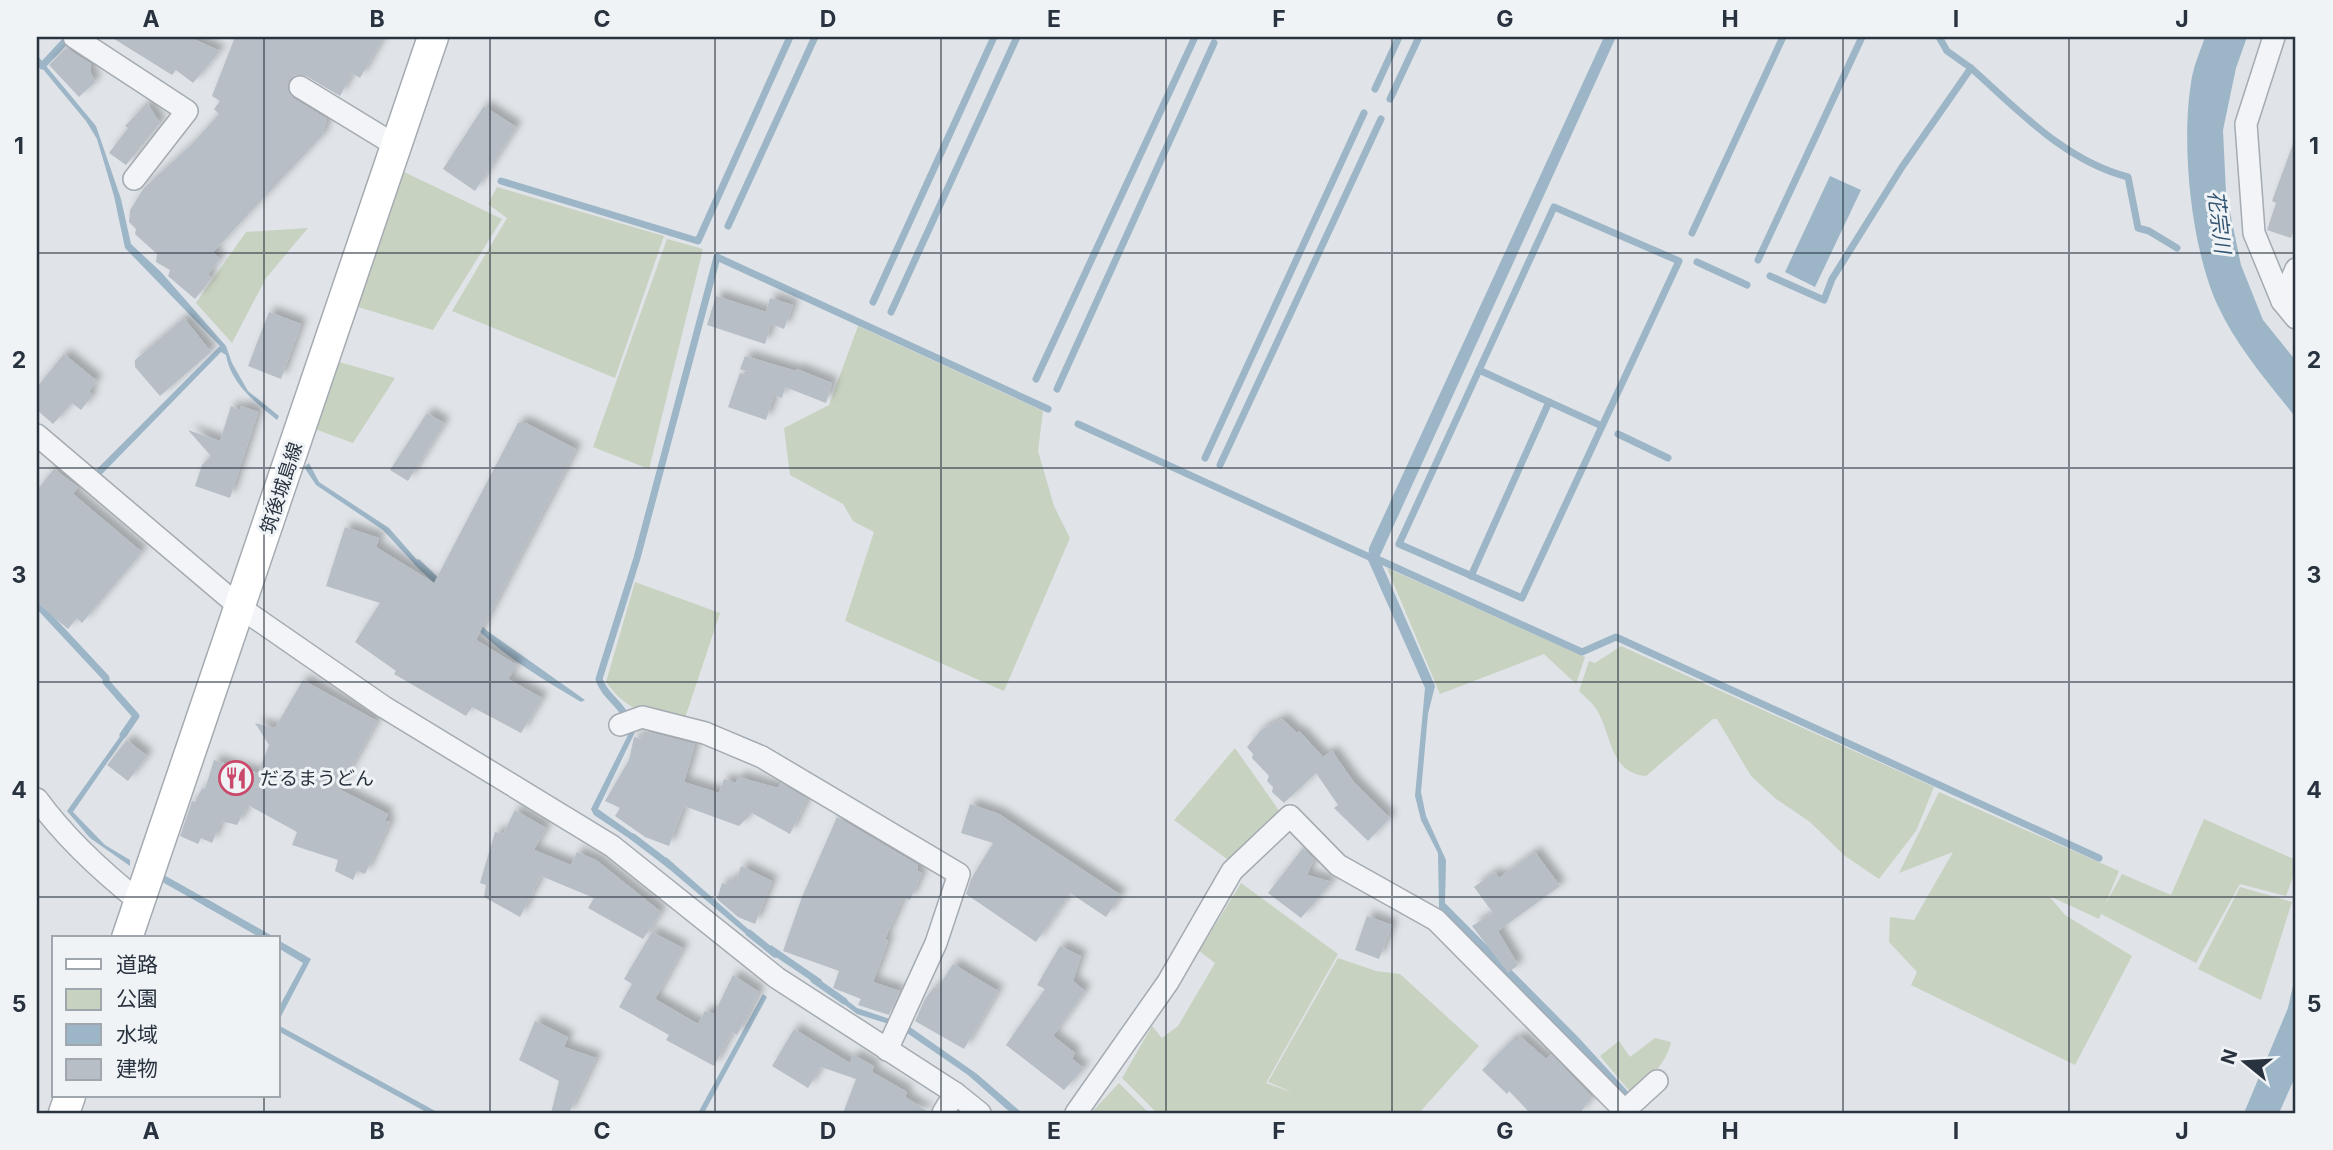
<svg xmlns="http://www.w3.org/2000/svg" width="2333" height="1150" font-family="Inter,'Noto Sans JP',sans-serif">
<defs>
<filter id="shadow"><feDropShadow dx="6" dy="-6" stdDeviation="3.5" flood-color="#0004"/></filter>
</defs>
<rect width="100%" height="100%" fill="#e0e4e8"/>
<g fill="#c7d2c1">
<path d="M 400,170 L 502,219 L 433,330 L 355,306 Z"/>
<path d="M 497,187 L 664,236 L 615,378 L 452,311 L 507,218 L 488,204 Z"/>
<path d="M 308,228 L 266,278 L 232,343 L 196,303 L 246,232 Z"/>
<path d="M 667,239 L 703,249 L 649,469 L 593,447 Z"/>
<path d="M 858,326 L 1043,411 L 1038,451 L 1054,506 L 1070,538 L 1004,691 L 845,621 L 874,532 L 853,521 L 843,504 L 790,475 L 784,428 L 829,405 Z"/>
<path d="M 336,361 L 395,378 L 353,443 L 312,428 Z"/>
<path d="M 1387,568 L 1585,657 L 1576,684 L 1544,654 L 1440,694 Z"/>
<path d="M 635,582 L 720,613 L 684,721 C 647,712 629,714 606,682 Z"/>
<path d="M 1621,646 L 1934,787 L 1916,831 L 1879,879 L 1845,856 L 1810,822 L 1776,799 L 1751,776 L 1717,719 L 1713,719 L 1646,776 C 1610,773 1612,737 1598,712 C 1594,704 1585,697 1579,691 L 1589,661 L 1595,663 Z"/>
<path d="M 1235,748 L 1280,812 L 1231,862 L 1174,820 Z"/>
<path d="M 1939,792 L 2119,871 L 2105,905 L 2122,874 L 2171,895 L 2204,819 L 2296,860 L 2296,869 L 2286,896 L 2240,884 L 2196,963 L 2101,914 L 2099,919 L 2049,896 L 2065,915 L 2132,956 L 2075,1065 L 1911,985 L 1917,972 L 1889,942 L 1890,917 L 1914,920 L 1953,852 L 1899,873 Z"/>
<path d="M 1241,883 L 1338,954 L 1266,1083 L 1294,1093 L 1268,1082 L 1338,958 L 1376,971 L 1400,974 L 1479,1046 L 1419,1113 L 1157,1113 L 1122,1078 L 1152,1026 L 1162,1038 L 1178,1026 L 1215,963 L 1199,951 Z"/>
<path d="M 2240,887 L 2292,902 L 2261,1000 L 2198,969 Z"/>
<path d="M 1655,1038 L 1671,1042 C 1666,1065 1649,1078 1632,1094 L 1600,1056 L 1619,1041 L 1630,1057 Z"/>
<path d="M 1119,1083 L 1149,1113 L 1091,1113 Z"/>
</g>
<g fill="#9cb5c7">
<path d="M 1604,37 L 1616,37 L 1379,558 L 1435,686 L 1428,714 L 1421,792 L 1426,816 L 1446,860 L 1445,903 L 1579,1038 L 1632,1096 L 1628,1098 L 1439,908 L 1438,853 L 1421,820 L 1415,796 L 1425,688 L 1368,560 L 1369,548 Z"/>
<path d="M 2205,37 L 2247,37 L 2236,68 L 2223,130 L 2226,193 L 2241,265 L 2263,320 L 2296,361 L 2296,418 C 2268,382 2236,346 2217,304 C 2191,246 2181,146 2191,83 C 2193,67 2200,52 2205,37 Z"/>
<path d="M 37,55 L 96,126 L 121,199 L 131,244 L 161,272 L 226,346 L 232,363 L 248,391 L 279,416 L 277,420 C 255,402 231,384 226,355 L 221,352 L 101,475 L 96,470 L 220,346 L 125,248 L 114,196 L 97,139 L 86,121 L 37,62 Z"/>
<path d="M 1830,176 L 1861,190 L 1815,287 L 1785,272 Z"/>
<path d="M 309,463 L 319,482 L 389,528 L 425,569 L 422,572 L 383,530 L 316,485 L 304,467 Z"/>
<path d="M 445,586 L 486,630 L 585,700 L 581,702 C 546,681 508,659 478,630 C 465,617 455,600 445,586 Z"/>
<path d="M 632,727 L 636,730 L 598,809 L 642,840 L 639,845 L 594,815 L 591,809 Z"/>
<path d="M 126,728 L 129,731 L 73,812 L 105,845 L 130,860 L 130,866 L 90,838 L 67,811 Z"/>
<path d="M 666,857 L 756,936 L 753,940 L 662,863 Z"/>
<path d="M 207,899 L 276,938 L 261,938 L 203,905 Z"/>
<path d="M 278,940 L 311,959 L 278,1022 L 278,1009 L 303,963 L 278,948 Z"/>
<path d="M 771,945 L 822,980 L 819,986 L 767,951 Z"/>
<path d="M 2296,972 L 2296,1075 L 2279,1113 L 2244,1113 L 2288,1008 Z"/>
<path d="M 763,994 L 767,997 L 704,1113 L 698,1113 Z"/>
<path d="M 840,995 L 857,1008 L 893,1020 L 892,1025 L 857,1014 L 836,998 Z"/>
<path d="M 278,1025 L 439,1113 L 428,1113 L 278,1031 Z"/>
<path d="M 910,1027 L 977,1074 L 1022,1113 L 1011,1113 L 968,1075 L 907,1033 Z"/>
</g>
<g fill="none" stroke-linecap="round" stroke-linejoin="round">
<g stroke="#9cb5c7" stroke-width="7">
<path d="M 1939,37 L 1947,51 L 1971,68"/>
<path d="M 42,66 L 69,37"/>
<path d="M 1375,89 L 1399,37"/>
<path d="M 1390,99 L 1419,37"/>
<path d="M 501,181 L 698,241 L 790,37"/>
<path d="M 1554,207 L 1679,261 L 1522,598 L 1399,544 Z"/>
<path d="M 728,226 L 815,37"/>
<path d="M 1692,233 L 1783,37"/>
<path d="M 1758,260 L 1862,37"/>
<path d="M 1697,262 L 1747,285"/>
<path d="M 1770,276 L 1824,300 L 1832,279 L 1902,167 L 1971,68 C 2018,110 2065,161 2128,177 L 2138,228 L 2149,231 L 2177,248"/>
<path d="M 873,302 L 994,37"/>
<path d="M 891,312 L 1017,37"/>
<path d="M 1036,379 L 1195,37"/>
<path d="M 1057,389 L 1214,43"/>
<path d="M 1549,402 L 1602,426"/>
<path d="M 1078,424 L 1376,560"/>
<path d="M 1618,434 L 1668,458"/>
<path d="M 1205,458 L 1364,113"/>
<path d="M 1220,465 L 1381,119"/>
<path d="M 1375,558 L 1582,652 L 1616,637 L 2099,858"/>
<path d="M 418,563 L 442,586"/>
<path d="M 1471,576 L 1549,402 L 1479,370"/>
<path d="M 37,604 L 106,678 L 106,682 L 136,716 L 123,735"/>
<path d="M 627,719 C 621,703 604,696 599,679 L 637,558 L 717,257 L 1048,409"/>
<path d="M 633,837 L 671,866"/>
<path d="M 155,874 L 212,906"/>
<path d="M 749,933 L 775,954"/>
<path d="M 814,980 L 844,1001"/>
</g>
</g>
<g fill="#b7bec5" filter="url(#shadow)">
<path d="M 111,37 L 189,37 L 220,51 L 193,83 L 176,70 L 172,75 Z"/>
<path d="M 235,37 L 383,37 L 360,78 L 352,73 L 340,96 L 306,76 L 294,75 L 289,80 L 287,87 L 293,98 L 327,119 L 322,136 L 213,252 L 220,259 L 208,274 L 211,279 L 195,299 L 168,276 L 170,270 L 156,262 L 157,254 L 135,234 L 136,229 L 129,222 L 130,210 L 144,188 L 193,143 L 219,114 L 214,109 L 220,101 L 212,96 Z"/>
<path d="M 66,48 L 91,64 L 90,71 L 95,82 L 79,97 L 49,65 Z"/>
<path d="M 147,103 L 160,123 L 126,165 L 109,153 L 128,128 L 125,126 Z"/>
<path d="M 484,106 L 516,127 L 475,191 L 443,169 Z"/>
<path d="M 2294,141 L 2296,222 L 2291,238 L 2267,230 L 2276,203 L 2272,201 Z"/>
<path d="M 716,296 L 766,312 L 770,298 L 793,305 L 784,329 L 771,324 L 765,344 L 707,325 Z"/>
<path d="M 269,312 L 301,324 L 281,379 L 248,366 Z"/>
<path d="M 184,318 L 211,352 L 160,396 L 135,367 L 135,360 Z"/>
<path d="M 64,354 L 97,381 L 89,391 L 92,396 L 81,410 L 72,403 L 53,424 L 37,410 L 37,387 Z"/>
<path d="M 745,356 L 796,371 L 797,369 L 832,383 L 826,403 L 785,387 L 782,398 L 774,395 L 766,420 L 728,407 L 740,373 L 748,375 L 749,372 L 740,369 Z"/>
<path d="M 231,406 L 240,410 L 241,406 L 258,412 L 230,498 L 195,486 L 202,465 L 211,456 L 188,430 L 220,441 Z"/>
<path d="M 427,413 L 444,423 L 408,481 L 390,470 Z"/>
<path d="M 518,423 L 526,423 L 576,449 L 476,640 L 517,665 L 508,679 L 542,698 L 521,733 L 472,707 L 466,716 L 394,674 L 396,671 L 355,642 L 380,603 L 326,586 L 345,527 L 379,538 L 376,547 L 434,583 Z"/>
<path d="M 54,469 L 78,487 L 73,494 L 142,552 L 82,623 L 77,618 L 68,629 L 37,603 L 37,490 Z"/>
<path d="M 303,680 L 377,721 L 339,789 L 388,814 L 385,821 L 390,822 L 365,874 L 357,871 L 353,880 L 335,871 L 338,860 L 292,845 L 297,832 L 248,805 L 237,825 L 221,821 L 212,843 L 201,838 L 198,844 L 180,836 L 192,801 L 195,802 L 202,788 L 205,789 L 214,760 L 258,773 L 269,745 L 255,723 L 275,728 Z"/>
<path d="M 1282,719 L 1297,733 L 1299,731 L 1323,757 L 1332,751 L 1353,781 L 1390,818 L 1368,841 L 1334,808 L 1338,805 L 1316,773 L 1284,803 L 1272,792 L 1273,787 L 1267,781 L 1269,776 L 1252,758 L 1253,754 L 1247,747 L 1261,730 Z"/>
<path d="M 644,731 L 695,744 L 684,782 L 719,793 L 724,779 L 736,783 L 738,777 L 778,788 L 781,783 L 807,799 L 790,834 L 752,813 L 739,826 L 684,806 L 669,846 L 645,837 L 615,816 L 620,808 L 605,801 L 629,760 L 634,737 L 641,739 Z"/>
<path d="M 127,740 L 147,756 L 128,781 L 107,765 Z"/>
<path d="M 970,804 L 999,814 L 1121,895 L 1106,917 L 1070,893 L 1036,942 L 966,894 L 971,879 L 993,843 L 961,833 Z"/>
<path d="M 515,810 L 546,828 L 534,850 L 571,865 L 577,852 L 596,860 L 661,912 L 643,939 L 588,908 L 594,898 L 541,876 L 520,917 L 484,897 L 486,885 L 480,883 L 495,832 L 503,834 Z"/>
<path d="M 837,817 L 918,865 L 917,871 L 922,873 L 910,900 L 903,898 L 885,939 L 888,941 L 873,982 L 900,991 L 889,1015 L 858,1005 L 861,999 L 833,988 L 839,971 L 783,951 L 802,897 Z"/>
<path d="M 1303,848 L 1314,859 L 1307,875 L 1332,882 L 1301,918 L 1268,893 Z"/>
<path d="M 1535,852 L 1560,886 L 1498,931 L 1518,965 L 1508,973 L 1472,926 L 1493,913 L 1474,887 L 1495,872 L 1499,878 Z"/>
<path d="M 741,866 L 772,881 L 755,924 L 738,917 L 717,899 L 722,883 L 729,885 L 731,878 L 737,880 Z"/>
<path d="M 1367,916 L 1392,925 L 1379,959 L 1355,950 Z"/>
<path d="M 652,932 L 683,948 L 655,999 L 698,1024 L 705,1011 L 714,1014 L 733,975 L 759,992 L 737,1035 L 732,1032 L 714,1066 L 666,1040 L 669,1035 L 619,1007 L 632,984 L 624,979 Z"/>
<path d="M 1060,946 L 1081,956 L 1073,981 L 1085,991 L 1053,1036 L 1075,1053 L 1072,1059 L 1084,1068 L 1064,1090 L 1006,1045 L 1045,989 L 1037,985 Z"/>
<path d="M 953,964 L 998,991 L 964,1049 L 915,1021 L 925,999 L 934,987 L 937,989 Z"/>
<path d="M 535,1021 L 568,1037 L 564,1047 L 596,1058 L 569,1113 L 551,1113 L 559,1081 L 519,1060 Z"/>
<path d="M 794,1029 L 850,1063 L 853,1055 L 874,1066 L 872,1072 L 907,1092 L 905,1097 L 930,1113 L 843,1113 L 856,1079 L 821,1067 L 808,1088 L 772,1066 Z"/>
<path d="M 1520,1036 L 1546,1059 L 1551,1054 L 1592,1097 L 1580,1113 L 1530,1113 L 1509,1091 L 1507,1094 L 1482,1070 L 1513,1039 L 1517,1041 Z"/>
</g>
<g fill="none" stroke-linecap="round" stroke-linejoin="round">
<g stroke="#a5abb2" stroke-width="24">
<g id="street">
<path d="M 74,37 L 187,111 L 134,179"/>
<path d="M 2274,37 L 2246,124 L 2254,233 L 2282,301 L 2296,318"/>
<path d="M 300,87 L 395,145"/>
<path d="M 2282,301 L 2296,269"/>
<path d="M 37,435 L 241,608 L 384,707 L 612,846 L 777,978 L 955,1093 L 980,1113"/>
<path d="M 620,725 L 642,717 L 705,733 L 762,757 L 959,874 L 936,943 L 887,1050"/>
<path d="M 37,799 C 66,839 101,871 140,902"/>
<path d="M 943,1113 L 955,1093"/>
<path d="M 1076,1113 L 1168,982 L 1232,871 L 1290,816 L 1338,865 L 1436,920 L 1624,1110"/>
<path d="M 1622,1113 L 1657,1081"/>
</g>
</g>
<g stroke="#a5abb2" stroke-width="33">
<g id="secondary">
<path d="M 127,938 L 433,37"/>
<path d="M 64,1113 L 70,1096"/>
</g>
</g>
<use href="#street" stroke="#f2f4f7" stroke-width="21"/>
<use href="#secondary" stroke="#fff" stroke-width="30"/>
</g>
<path fill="none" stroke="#29333f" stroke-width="2" stroke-opacity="0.55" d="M 264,37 L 264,938M 490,37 L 490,1113M 715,37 L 715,1113M 941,37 L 941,1113M 1166,37 L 1166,1113M 1392,37 L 1392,1113M 1618,37 L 1618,1113M 1843,37 L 1843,1113M 2069,37 L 2069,1113M 37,253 L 2296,253M 37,468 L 2296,468M 37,682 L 2296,682M 37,897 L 2296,897M 264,1096 L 264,1113"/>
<defs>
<g id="restaurant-ring" transform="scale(1.75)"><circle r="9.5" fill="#eff3f6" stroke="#ca4869" stroke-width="1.5"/><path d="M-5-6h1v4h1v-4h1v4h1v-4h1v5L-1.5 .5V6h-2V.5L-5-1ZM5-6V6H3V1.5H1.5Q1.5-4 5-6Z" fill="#ca4869"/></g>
</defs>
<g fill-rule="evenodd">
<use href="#restaurant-ring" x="236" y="778"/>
</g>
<g text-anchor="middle" stroke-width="6" stroke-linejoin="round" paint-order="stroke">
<g font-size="19" fill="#29333f" stroke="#eff3f6">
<text transform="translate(281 488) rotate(-72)" y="7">筑後城島線</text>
</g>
<g font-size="19" fill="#29333f" stroke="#eff3f6" text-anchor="start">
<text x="260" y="785">だるまうどん</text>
</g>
<g font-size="21" font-style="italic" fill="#345672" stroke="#eff3f6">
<text transform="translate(2219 222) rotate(83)" y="7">花宗川</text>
</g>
</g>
<rect width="2333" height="1150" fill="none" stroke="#eff3f6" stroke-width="77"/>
<rect x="52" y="936" width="228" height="161" fill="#eff3f6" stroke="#a0a6ad" stroke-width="2"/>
<rect x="66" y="959" width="35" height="10" fill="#ffffff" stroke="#a0a6ad" stroke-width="2"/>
<text x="116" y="972" font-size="21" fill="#29333f">道路</text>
<rect x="66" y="989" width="35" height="21" fill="#c7d2c1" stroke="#a0a6ad" stroke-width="2"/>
<text x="116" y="1006" font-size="21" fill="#29333f">公園</text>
<rect x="66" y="1024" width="35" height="21" fill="#9cb5c7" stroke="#a0a6ad" stroke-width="2"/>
<text x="116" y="1042" font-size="21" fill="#29333f">水域</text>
<rect x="66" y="1059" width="35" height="21" fill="#b7bec5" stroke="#a0a6ad" stroke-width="2"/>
<text x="116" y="1076" font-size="21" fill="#29333f">建物</text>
<g transform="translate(2245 1062) rotate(288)" stroke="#eff3f6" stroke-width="5" paint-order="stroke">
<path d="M0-5L12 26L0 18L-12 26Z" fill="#29333f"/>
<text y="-10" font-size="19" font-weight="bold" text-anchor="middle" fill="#29333f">N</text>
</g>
<rect x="38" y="38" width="2256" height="1074" fill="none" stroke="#29333f" stroke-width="2.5"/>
<g font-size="23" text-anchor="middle" font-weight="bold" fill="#29333f">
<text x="151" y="27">A</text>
<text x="377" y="27">B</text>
<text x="602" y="27">C</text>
<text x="828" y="27">D</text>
<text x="1054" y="27">E</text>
<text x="1279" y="27">F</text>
<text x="1505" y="27">G</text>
<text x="1730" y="27">H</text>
<text x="1956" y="27">I</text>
<text x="2182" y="27">J</text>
<text x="19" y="154">1</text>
<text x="2314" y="154">1</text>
<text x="19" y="368">2</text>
<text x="2314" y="368">2</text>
<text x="19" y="583">3</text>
<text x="2314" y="583">3</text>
<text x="19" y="798">4</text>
<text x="2314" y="798">4</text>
<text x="19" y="1012">5</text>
<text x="2314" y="1012">5</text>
<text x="151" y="1139">A</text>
<text x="377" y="1139">B</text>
<text x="602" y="1139">C</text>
<text x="828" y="1139">D</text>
<text x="1054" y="1139">E</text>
<text x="1279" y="1139">F</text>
<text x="1505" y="1139">G</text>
<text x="1730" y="1139">H</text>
<text x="1956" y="1139">I</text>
<text x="2182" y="1139">J</text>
</g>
</svg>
